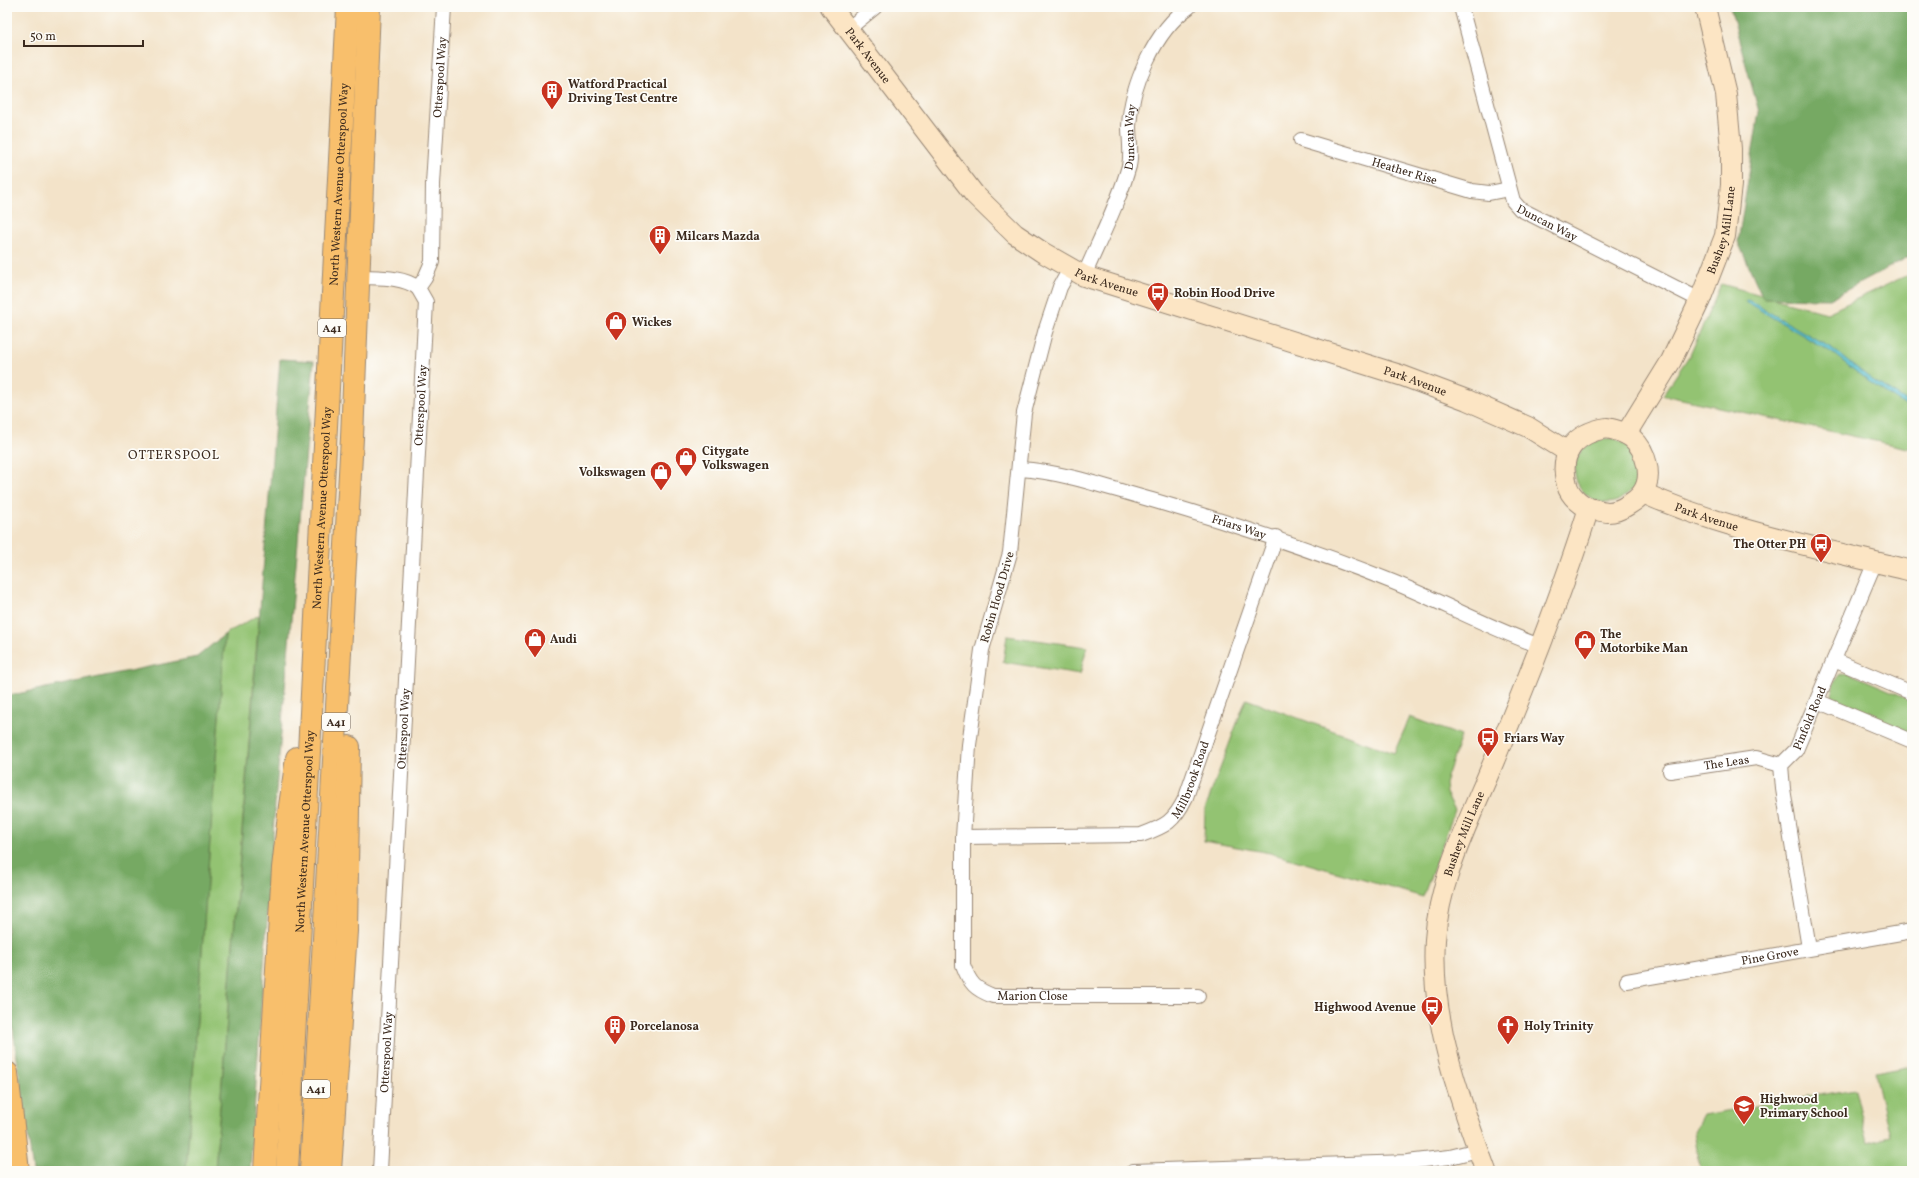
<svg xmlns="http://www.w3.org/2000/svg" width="1919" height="1178" font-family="Vollkorn,serif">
<rect width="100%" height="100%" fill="#fdfcf7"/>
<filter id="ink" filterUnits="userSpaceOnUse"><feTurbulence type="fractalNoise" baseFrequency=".025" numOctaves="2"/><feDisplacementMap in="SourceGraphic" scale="8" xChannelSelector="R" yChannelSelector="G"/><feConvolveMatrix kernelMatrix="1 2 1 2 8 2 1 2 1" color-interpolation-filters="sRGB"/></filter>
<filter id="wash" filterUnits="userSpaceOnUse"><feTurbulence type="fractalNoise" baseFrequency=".012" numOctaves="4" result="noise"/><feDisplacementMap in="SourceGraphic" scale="16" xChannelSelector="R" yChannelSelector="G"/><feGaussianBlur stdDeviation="0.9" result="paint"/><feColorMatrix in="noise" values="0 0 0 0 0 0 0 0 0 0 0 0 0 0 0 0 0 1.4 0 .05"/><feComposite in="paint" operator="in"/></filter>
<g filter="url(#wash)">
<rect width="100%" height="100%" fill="#f3e3c9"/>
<g fill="#93c372" stroke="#677648">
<path d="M 1912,273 L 1912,449 L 1663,395 L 1691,353 L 1721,284 L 1827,313 Z"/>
<path d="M 1613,438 C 1628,444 1632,447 1636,463 C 1637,466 1639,471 1639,474 C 1640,484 1634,489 1627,494 C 1623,497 1619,501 1614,502 C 1598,506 1581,495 1576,479 C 1569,453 1590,439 1613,438 Z"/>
<path d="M 259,615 L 215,1171 L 186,1171 L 225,634 Z"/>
<path d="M 1007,636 L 1087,647 L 1080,674 L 1003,662 Z"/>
<path d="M 1849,673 L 1912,700 L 1912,735 L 1837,702 L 1832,696 L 1833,684 L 1841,674 Z"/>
<path d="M 1246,699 L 1394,753 L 1410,717 L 1461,736 L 1445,783 L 1446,793 L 1455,810 L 1423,897 L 1270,853 L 1204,841 L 1205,809 Z"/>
<path d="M 1912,1066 L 1912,1168 L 1900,1171 L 1701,1171 L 1694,1132 L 1703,1115 L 1855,1089 L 1868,1143 L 1890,1137 L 1875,1073 Z"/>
</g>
<g fill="#76a964" stroke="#586a41">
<path d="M 1730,7 L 1912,7 L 1912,255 L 1830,299 L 1763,298 L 1738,242 L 1759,112 Z"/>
<path d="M 280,359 L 314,361 L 276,791 L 250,1171 L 215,1171 Z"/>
<path d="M 225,634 L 186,1171 L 33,1171 L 7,987 L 7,696 L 197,657 Z"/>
</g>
<path fill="#57c2d2" stroke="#497678" d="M 1748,300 L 1833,349 L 1871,379 L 1912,405 L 1912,410 L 1868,381 L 1831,352 L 1746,302 Z"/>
</g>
<g filter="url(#ink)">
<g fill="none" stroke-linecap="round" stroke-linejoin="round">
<g stroke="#978674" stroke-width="16">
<g id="street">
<path id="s1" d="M 1461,7 L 1513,201 L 1520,209 L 1700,300"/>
<path d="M 848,29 L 875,7"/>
<path id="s2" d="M 1301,140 L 1472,191 L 1489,193 L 1509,189"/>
<path id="s3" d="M 1070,269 L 1060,287 L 1045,332 L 1024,413 L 1010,553 L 982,650 L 969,745 L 963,837 L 963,965 C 970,984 975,989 993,996 L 1198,996"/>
<path id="s4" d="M 1084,276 C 1099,241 1119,202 1129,166 C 1132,153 1129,139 1129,126 C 1131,86 1155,30 1189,7"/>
<path d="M 359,277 C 378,278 402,276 418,288"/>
<path id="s5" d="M 1020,469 C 1065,472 1108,488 1152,500 C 1234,524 1314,550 1393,582 C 1442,602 1489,628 1540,646"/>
<path d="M 1834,660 L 1912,693"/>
<path d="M 1817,701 L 1912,741"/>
<path id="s6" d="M 1670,771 L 1756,758 L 1781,765"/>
<path id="s7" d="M 963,837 L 1141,835 C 1166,826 1174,822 1186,797 L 1276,537"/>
<path id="s8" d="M 1809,948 L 1783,789 L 1781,765 L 1796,750 L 1875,562"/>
<path id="s9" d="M 1627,981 L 1912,931"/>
<path id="s10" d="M 380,1171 L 426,302 L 418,288 L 425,278 L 432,262 L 433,184 L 444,7"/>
<path d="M 1133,1171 L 1407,1162 L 1450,1157 L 1478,1150"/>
</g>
</g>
<g stroke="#978674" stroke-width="22">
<g id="secondary">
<path id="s11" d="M 831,7 L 974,194 L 1015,234 L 1042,252 L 1084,276 L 1403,376 L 1467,400 L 1528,427 L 1568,452"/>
<path d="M 1607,428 C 1616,430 1625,432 1632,438 C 1646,450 1654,477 1642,493 C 1639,498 1633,502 1628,505 C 1622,509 1615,512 1608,512 C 1603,512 1598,510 1593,509 C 1582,507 1570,496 1567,485 C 1558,453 1575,433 1607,428 Z"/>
<path id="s12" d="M 1626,434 L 1671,361 L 1700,300 L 1725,236 L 1731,185 L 1731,149 L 1726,94 L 1705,7"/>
<path id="s13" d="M 1643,493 C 1728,531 1822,548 1912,571"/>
<path id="s14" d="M 1486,1171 C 1459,1098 1430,1019 1435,940 C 1439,874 1474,812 1498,751 C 1531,672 1563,590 1589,508"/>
</g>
</g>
<g stroke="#978674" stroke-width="24">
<g id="highway">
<path d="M 7,1073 L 18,1171"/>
<path d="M 265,1171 L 283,868 L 290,806 L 297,758"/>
<path id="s15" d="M 287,1171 L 348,7"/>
<path d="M 311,1171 L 352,438 L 369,7"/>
<path d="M 330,1171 L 346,931 L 349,747"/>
</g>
</g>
<use href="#street" stroke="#fff" stroke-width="14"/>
<use href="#secondary" stroke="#fce5c4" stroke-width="20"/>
<use href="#highway" stroke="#f8bf6c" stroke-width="22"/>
</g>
</g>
<defs>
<g id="building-pin" transform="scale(1.15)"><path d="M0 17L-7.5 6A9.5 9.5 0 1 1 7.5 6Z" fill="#c8321e" stroke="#fdfcf7"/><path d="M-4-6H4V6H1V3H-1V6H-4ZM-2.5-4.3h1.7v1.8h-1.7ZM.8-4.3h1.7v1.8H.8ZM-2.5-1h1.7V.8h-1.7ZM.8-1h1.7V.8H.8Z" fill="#fff"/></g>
<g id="bus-pin" transform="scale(1.15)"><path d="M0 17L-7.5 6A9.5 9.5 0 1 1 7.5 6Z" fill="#c8321e" stroke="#fdfcf7"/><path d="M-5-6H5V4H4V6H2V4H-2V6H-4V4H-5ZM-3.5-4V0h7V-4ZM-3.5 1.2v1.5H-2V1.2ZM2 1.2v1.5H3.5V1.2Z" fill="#fff"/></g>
<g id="shop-pin" transform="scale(1.15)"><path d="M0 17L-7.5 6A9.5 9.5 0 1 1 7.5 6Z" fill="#c8321e" stroke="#fdfcf7"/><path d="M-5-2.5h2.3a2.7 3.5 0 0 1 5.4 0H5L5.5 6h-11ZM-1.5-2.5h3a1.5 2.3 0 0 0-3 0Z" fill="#fff"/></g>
<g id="church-pin" transform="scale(1.15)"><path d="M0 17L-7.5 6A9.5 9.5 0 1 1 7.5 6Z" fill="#c8321e" stroke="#fdfcf7"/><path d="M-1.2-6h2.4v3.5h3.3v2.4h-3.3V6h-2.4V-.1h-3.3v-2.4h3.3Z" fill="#fff"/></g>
<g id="school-pin" transform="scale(1.15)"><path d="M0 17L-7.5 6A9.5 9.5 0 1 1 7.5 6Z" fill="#c8321e" stroke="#fdfcf7"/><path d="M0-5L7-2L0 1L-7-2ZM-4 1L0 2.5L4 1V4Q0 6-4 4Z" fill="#fff"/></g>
</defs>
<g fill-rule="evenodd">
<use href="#building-pin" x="552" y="91"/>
<use href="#building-pin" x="660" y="236"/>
<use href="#bus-pin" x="1158" y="293"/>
<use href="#shop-pin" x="616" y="322"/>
<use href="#shop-pin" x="686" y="458"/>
<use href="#shop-pin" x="661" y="472"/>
<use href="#bus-pin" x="1821" y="544"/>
<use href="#shop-pin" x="535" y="639"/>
<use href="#shop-pin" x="1585" y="641"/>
<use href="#bus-pin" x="1488" y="738"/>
<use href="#bus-pin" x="1432" y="1007"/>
<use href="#building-pin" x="615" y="1026"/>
<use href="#church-pin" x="1508" y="1026"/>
<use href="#school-pin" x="1744" y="1106"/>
</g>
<g text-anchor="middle" stroke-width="3.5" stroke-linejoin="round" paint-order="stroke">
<g fill="#fdfcf7" stroke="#75695f" stroke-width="1">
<rect x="318" y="319" width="28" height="18" rx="3"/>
<rect x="322" y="713" width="28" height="18" rx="3"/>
<rect x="302" y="1080" width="28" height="18" rx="3"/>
</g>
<g font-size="11" font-weight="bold" fill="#3b2a1e">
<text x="332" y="332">A41</text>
<text x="336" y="726">A41</text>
<text x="316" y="1093">A41</text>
</g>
<g font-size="12" fill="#3b2a1e" stroke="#fdfcf7">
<text dy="4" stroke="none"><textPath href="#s11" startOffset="61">Park Avenue</textPath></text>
<text dy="4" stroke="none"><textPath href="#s10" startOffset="1101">Otterspool Way</textPath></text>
<text dy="4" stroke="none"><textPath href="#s4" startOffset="148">Duncan Way</textPath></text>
<text dy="4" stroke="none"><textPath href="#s2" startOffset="108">Heather Rise</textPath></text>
<text dy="4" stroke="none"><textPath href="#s15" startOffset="988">North Western Avenue Otterspool Way</textPath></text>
<text dy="4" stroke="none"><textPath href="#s1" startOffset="242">Duncan Way</textPath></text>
<text dy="4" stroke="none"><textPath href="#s12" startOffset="227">Bushey Mill Lane</textPath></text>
<text dy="4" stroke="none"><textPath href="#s11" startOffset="397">Park Avenue</textPath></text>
<text dy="4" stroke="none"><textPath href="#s11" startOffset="721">Park Avenue</textPath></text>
<text dy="4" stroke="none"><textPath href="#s10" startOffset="767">Otterspool Way</textPath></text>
<text dy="4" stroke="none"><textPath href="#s15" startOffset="664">North Western Avenue Otterspool Way</textPath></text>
<text dy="4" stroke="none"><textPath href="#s13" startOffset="68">Park Avenue</textPath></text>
<text dy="4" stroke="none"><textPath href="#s5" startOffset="227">Friars Way</textPath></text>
<text transform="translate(997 597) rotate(-74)" y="4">Robin Hood Drive</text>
<text dy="4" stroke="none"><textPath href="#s8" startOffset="241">Pinfold Road</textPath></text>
<text dy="4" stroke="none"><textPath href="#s10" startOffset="443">Otterspool Way</textPath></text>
<text dy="4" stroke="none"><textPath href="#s6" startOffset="57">The Leas</textPath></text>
<text dy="4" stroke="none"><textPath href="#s7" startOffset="257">Millbrook Road</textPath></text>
<text dy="4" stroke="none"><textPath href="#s15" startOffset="340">North Western Avenue Otterspool Way</textPath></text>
<text dy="4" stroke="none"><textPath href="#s14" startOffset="349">Bushey Mill Lane</textPath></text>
<text dy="4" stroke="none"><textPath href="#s9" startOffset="145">Pine Grove</textPath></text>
<text dy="4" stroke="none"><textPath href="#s3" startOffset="794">Marion Close</textPath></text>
<text dy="4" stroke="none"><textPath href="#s10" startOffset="119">Otterspool Way</textPath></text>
</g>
<g font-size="12" font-weight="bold" fill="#3b2a1e" stroke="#fdfcf7" text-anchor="start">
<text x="568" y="88">Watford Practical<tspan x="568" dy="14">Driving Test Centre</tspan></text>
<text x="676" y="240">Milcars Mazda</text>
<text x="1174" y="297">Robin Hood Drive</text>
<text x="632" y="326">Wickes</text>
<text x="702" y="455">Citygate<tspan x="702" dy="14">Volkswagen</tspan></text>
<text x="646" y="476" text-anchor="end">Volkswagen</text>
<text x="1806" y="548" text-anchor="end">The Otter PH</text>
<text x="1600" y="638">The<tspan x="1600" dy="14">Motorbike Man</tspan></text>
<text x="550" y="643">Audi</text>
<text x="1504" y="742">Friars Way</text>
<text x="1416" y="1011" text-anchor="end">Highwood Avenue</text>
<text x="630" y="1030">Porcelanosa</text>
<text x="1524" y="1030">Holy Trinity</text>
<text x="1760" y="1103">Highwood<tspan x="1760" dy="14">Primary School</tspan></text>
</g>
<g font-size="13" letter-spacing="1" fill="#3b2a1e" stroke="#fdfcf7">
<text x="174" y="459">OTTERSPOOL</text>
</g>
</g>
<rect width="1919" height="1178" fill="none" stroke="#fdfcf7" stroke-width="24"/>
<path d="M24 40v6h119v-6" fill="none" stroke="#3b2a1e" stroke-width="2"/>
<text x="30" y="40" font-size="12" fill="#3b2a1e" stroke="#fdfcf7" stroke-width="3" paint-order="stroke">50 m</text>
</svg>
